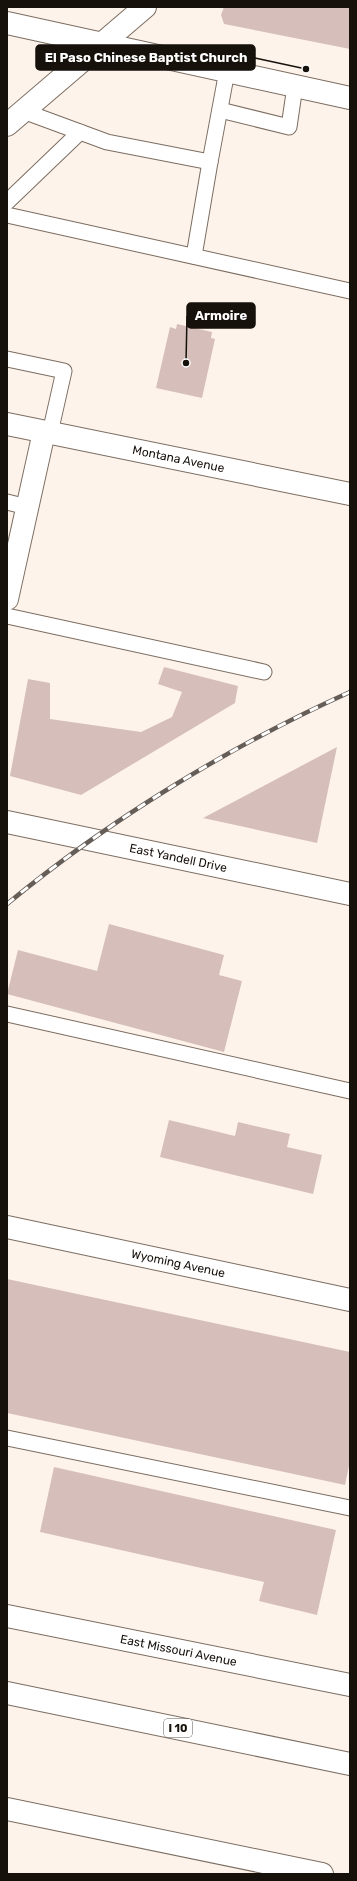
<svg xmlns="http://www.w3.org/2000/svg" width="357" height="1881" font-family="Rubik,sans-serif">
<rect width="100%" height="100%" fill="#fef3ea"/>
<g fill="#d6bfba">
<path d="M 224,7 L 350,7 L 350,49 L 224,24 L 221,15 Z"/>
<path d="M 177,324 L 212,332 L 211,338 L 215,339 L 202,398 L 156,388 L 170,327 L 176,329 Z"/>
<path d="M 164,667 L 238,686 L 235,703 L 81,795 L 10,776 L 28,679 L 50,683 L 50,719 L 141,732 L 172,717 L 182,692 L 158,684 Z"/>
<path d="M 337,747 L 317,843 L 203,818 Z"/>
<path d="M 109,924 L 224,955 L 219,975 L 242,981 L 224,1052 L 7,994 L 18,950 L 97,971 Z"/>
<path d="M 169,1120 L 235,1136 L 238,1122 L 290,1134 L 287,1147 L 322,1155 L 313,1194 L 160,1157 Z"/>
<path d="M 7,1279 L 350,1352 L 350,1461 L 345,1485 L 7,1413 Z"/>
<path d="M 54,1467 L 336,1530 L 317,1615 L 259,1601 L 264,1582 L 40,1532 Z"/>
</g>
<g fill="none" stroke-linecap="round" stroke-linejoin="round">
<g stroke="#7c6d61" stroke-width="17">
<g id="lane">
<path d="M 220,110 L 289,127 L 295,86"/>
<path d="M 23,111 L 107,142 L 210,162 L 227,71"/>
<path d="M 7,202 L 80,132"/>
<path d="M 7,215 L 350,291"/>
<path d="M 194,256 L 210,162"/>
<path d="M 7,359 L 64,371 L 50,433"/>
<path d="M 7,502 L 27,507"/>
<path d="M 7,616 L 264,672"/>
<path d="M 7,1014 L 350,1091"/>
<path d="M 7,1438 L 350,1508"/>
</g>
</g>
<g stroke="#7c6d61" stroke-width="24">
<path id="street" d="M 7,599 L 44,432"/>
</g>
<g stroke="#7c6d61" stroke-width="24">
<g id="secondary">
<path d="M 7,23 L 350,98"/>
<path d="M 7,125 L 145,7"/>
<path id="s1" d="M 7,822 L 350,894"/>
<path id="s2" d="M 7,1227 L 350,1300"/>
<path id="s3" d="M 7,1616 L 350,1685"/>
</g>
</g>
<g stroke="#7c6d61" stroke-width="24">
<g id="primary">
<path id="s4" d="M 7,424 L 350,494"/>
</g>
</g>
<g stroke="#7c6d61" stroke-width="24">
<g id="highway">
<path d="M 7,1693 L 350,1764"/>
<path d="M 7,1809 L 322,1874"/>
</g>
</g>
<use href="#lane" stroke="#fff" stroke-width="15"/>
<use href="#street" stroke="#fff" stroke-width="22"/>
<use href="#secondary" stroke="#fff" stroke-width="22"/>
<use href="#primary" stroke="#fff" stroke-width="22"/>
<use href="#highway" stroke="#fff" stroke-width="22"/>
<g stroke="#655d57" stroke-width="4.5">
<path id="rail" d="M 7,904 C 109,820 230,746 350,692"/>
</g>
<use href="#rail" stroke="#fff" stroke-width="3" stroke-dasharray="9" stroke-linecap="butt"/>
</g>
<g text-anchor="middle" stroke-width="3" stroke-linejoin="round" paint-order="stroke">
<rect fill="#fff" stroke="#5d5855" stroke-width="1" x="164" y="1719" width="28" height="18" rx="3"/>
<g font-size="11" font-weight="bold" fill="#17110c">
<text x="178" y="1732">I 10</text>
</g>
<g font-size="12" fill="#17110c" stroke="#fff">
<text dy="4" stroke="none"><textPath href="#s4" startOffset="175">Montana Avenue</textPath></text>
<text dy="4" stroke="none"><textPath href="#s1" startOffset="175">East Yandell Drive</textPath></text>
<text dy="4" stroke="none"><textPath href="#s2" startOffset="175">Wyoming Avenue</textPath></text>
<text dy="4" stroke="none"><textPath href="#s3" startOffset="175">East Missouri Avenue</textPath></text>
</g>
</g>
<path fill="none" stroke="#17110c" stroke-width="1.5" d="M306 69L255 58M186 363L187 316"/>
<g fill="#17110c" stroke="#fff" stroke-width="1.5">
<circle cx="306" cy="69" r="4"/>
<circle cx="186" cy="363" r="4"/>
</g>
<g fill="#17110c" stroke="#17110c" stroke-width="1.5">
<rect x="36" y="45" width="219" height="25" rx="4"/>
<rect x="187" y="303" width="68" height="25" rx="4"/>
</g>
<g font-size="13" text-anchor="middle" font-weight="bold" fill="#fff">
<text x="146" y="62">El Paso Chinese Baptist Church</text>
<text x="221" y="320">Armoire</text>
</g>
<rect width="357" height="1881" fill="none" stroke="#17110c" stroke-width="16"/>
</svg>
